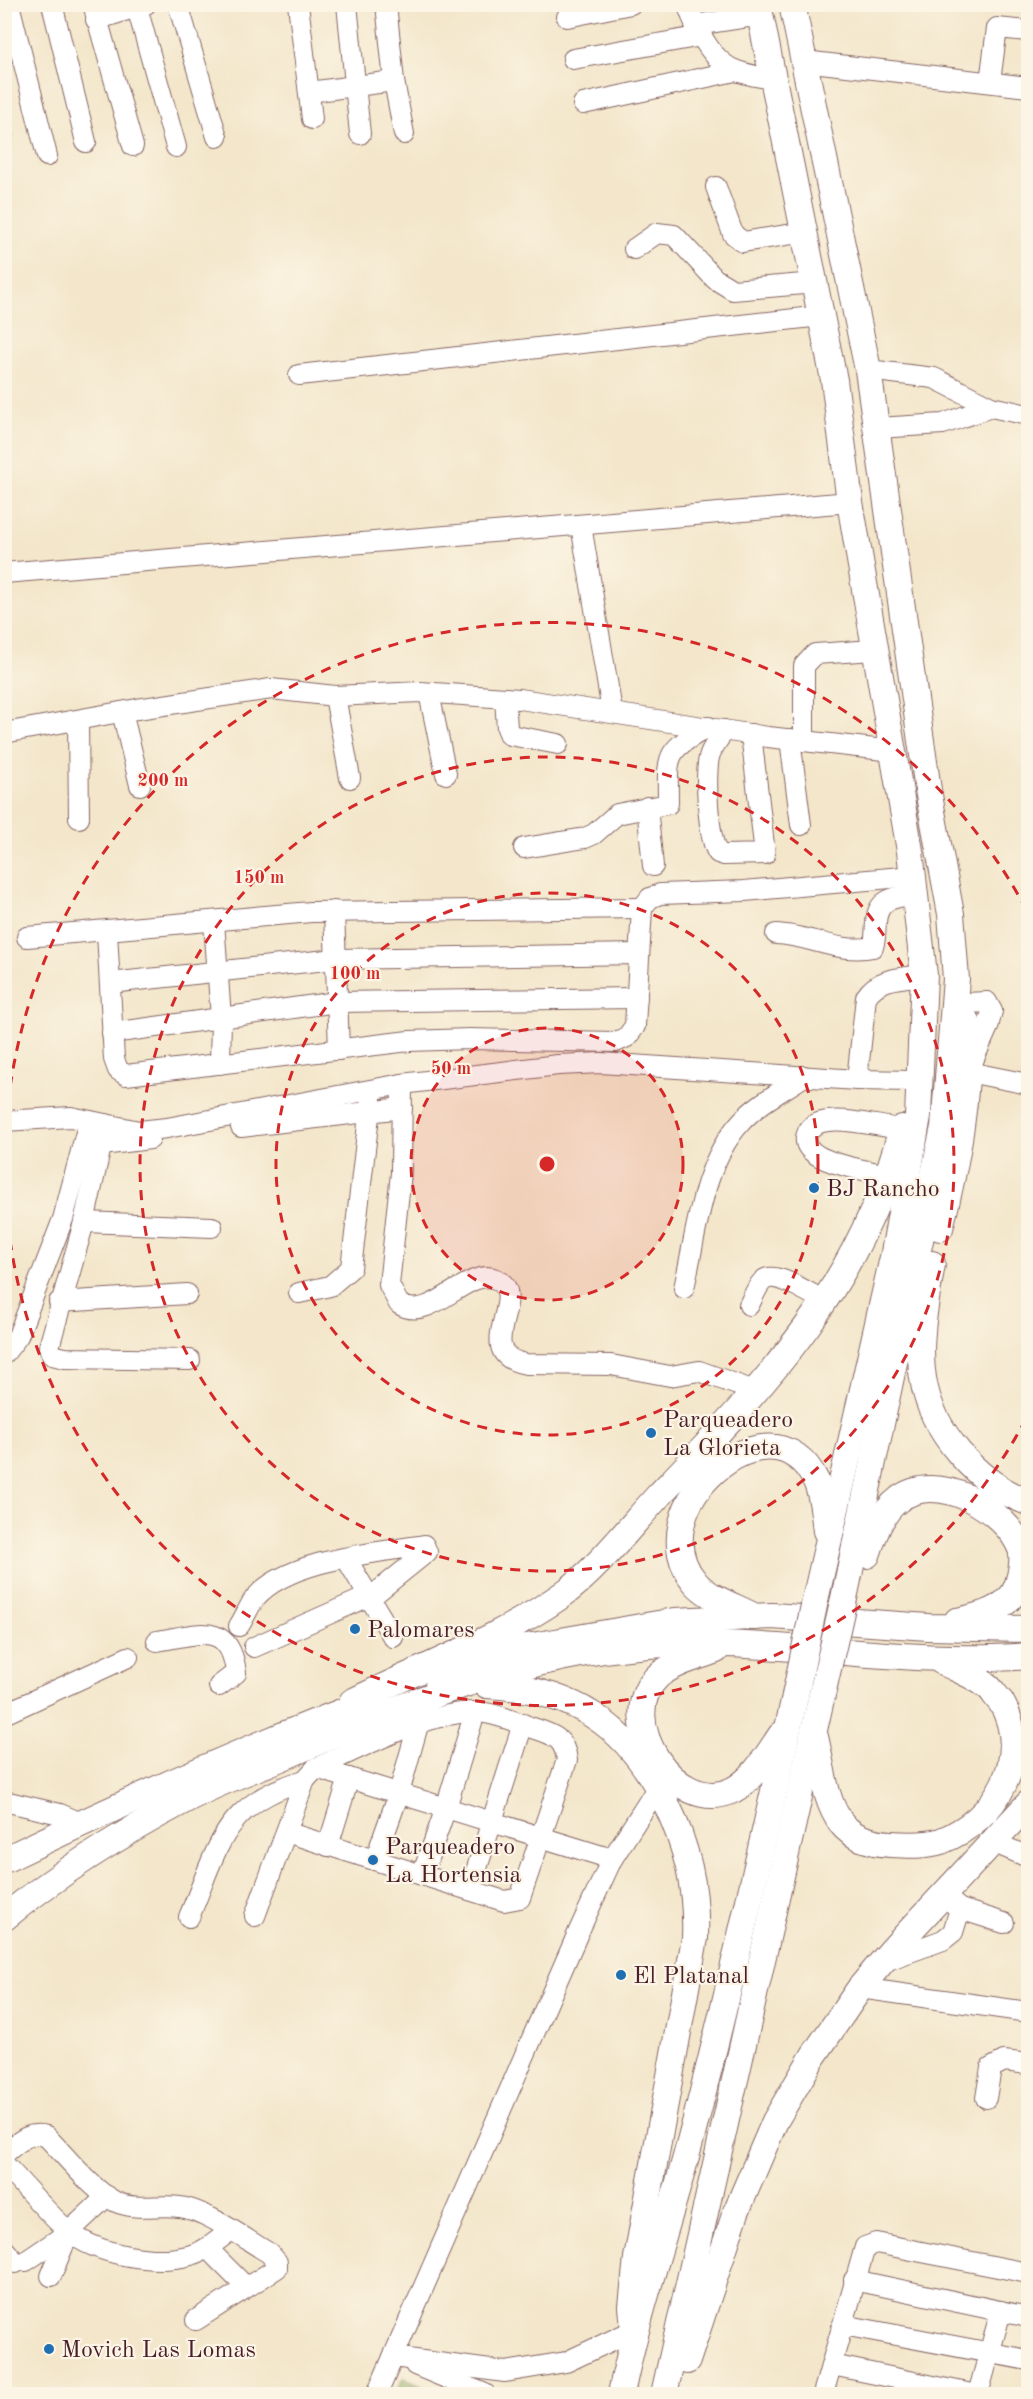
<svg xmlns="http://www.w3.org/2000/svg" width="1033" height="2399" font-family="'Old Standard TT',serif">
<rect width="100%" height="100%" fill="#fcf5e5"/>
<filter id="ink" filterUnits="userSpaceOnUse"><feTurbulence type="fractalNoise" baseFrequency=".0167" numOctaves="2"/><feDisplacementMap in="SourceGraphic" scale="12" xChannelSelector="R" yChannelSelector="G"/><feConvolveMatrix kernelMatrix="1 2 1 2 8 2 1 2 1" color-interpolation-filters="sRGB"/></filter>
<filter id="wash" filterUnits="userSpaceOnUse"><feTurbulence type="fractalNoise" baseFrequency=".008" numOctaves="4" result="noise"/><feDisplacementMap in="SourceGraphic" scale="24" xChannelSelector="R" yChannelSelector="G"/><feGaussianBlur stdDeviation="1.35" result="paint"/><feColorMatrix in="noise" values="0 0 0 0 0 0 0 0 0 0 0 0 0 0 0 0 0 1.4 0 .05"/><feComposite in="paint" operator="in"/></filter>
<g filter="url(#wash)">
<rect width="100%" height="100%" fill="#f3e6ca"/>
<path fill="#92ad60" stroke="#6e6646" stroke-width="1.5" d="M 403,2378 L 438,2394 L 396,2394 Z"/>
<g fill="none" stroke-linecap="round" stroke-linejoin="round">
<path stroke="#57aad2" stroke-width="5" d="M 4,121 L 10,135 L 4,151"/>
</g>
</g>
<g filter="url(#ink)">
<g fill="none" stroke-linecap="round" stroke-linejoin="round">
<g stroke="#856563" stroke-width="22">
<g id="minor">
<path d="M 9,4 L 47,156"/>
<path d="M 52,4 L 86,142"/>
<path d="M 93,4 L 133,146"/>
<path d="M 136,4 L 176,147"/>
<path d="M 178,4 L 217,137"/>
<path d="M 298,4 L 312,119"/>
<path d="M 347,4 L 360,134"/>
<path d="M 386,4 L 394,81 L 404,134"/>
<path d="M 687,4 C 696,28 711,62 737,71 C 748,75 762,77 774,80"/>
<path d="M 567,17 L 631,4"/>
<path d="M 96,20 L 146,4"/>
<path d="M 695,25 L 761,15"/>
<path d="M 573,59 L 702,36"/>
<path d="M 804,61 L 1028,87"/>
<path d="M 990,82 L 997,28 L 1028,31"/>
<path d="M 309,92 L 394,81"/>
<path d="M 583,104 L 735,71"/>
<path d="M 716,187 L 733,234 L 743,242 L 805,232"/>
<path d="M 634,249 L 657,233 L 674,235 L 715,279 L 733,290 L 815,283"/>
<path d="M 868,370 L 934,378 L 991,407 L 1028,415"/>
<path d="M 299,375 L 821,316"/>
<path d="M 877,428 L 943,424 L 991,407"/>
<path d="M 581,525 L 612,711"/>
<path d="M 4,573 L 850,502"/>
<path d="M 429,693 L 446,774"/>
<path d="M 335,696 L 350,778"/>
<path d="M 505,698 L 507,728 L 510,735 L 558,744"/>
<path d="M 122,712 L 140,785"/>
<path d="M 78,720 L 79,818"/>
<path d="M 724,730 C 720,738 713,746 710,754 C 704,770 708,840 718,853 L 724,855 L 765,854 L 751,734"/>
<path d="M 4,733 L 137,709 L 271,689 L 335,696 L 420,692 L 520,699 L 768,737 L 893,751"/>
<path d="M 790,739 L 801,825"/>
<path d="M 804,741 L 804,666 L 815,654 L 874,650"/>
<path d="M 647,807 L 653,866"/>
<path d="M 524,848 L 585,838 L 594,834 L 617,814 L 668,804 C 668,756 663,751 709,727"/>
<path d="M 334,911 L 339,1050"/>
<path d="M 214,922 L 221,1018 L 220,1064"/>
<path d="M 107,932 L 114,1059 L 118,1070 L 126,1075 L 409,1041 L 469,1039 L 616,1042 L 627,1037 L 635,1026 L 642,908 L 650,898 L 660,894 L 744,891 L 913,876"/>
<path d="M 776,934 C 809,935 839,954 873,947 C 876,938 875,933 876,923 C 877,898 895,897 916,894"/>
<path d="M 27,937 L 311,912 L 642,908"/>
<path d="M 110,983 L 336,959 L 639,954"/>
<path d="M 966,1003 L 987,1002 L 992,1011 L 988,1027 L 968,1072 L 1028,1084"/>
<path d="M 112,1033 L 337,1002 L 637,998"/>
<path d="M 857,1080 L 866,997 C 878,977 903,978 924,975"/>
<path d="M 402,1084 L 401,1173 L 389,1285 L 399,1304 C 431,1325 467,1266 496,1279 C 532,1295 468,1354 526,1364 L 611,1365 L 670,1376 L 699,1371 L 757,1392"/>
<path d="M 4,1121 L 71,1117 L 139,1131 L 167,1128 L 402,1084 L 558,1065 L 601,1063 L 857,1080 L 913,1081"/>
<path d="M 106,1124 L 84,1222 L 49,1347 L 52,1355 L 65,1358 L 190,1360"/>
<path d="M 241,1127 L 402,1108"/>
<path d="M 102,1145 L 150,1139"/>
<path d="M 887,1175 C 868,1170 796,1162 807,1134 C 810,1125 819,1122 828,1121 C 848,1118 881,1127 901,1129"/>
<path d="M 84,1222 L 212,1227"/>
<path d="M 684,1288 C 697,1232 701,1166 741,1122 C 758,1103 784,1090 804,1076"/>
<path d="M 299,1293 L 330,1286 L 351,1268 L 371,1099"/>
<path d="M 59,1302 L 187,1294"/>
<path d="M 749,1305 C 753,1298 757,1285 764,1280 C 775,1270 814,1296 826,1302"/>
<path d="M 4,1354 L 18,1336 L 63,1219 L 89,1121"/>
<path d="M 346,1558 L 393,1637"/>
<path d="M 239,1626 C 245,1617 249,1606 255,1598 C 288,1559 376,1553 424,1545 L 427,1552 L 376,1593 L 254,1647"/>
<path d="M 157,1641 C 196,1635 230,1619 236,1673 L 219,1686"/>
<path d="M 4,1714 L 128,1657"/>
<path d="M 4,1801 L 60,1814 L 81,1823"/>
<path d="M 286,1832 L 504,1901 L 520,1898 L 567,1760 C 564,1736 551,1734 530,1727 C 513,1721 495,1713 477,1712 C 431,1710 359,1749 316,1768"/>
<path d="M 995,1843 L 1028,1857"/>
<path d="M 328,1846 L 349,1778"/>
<path d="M 375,1860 L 399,1793 L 418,1725"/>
<path d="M 422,1875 L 446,1808 L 475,1712"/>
<path d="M 470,1890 L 523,1724"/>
<path d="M 960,1909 L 1004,1923"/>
<path d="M 255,1916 L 305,1780 L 316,1768 L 612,1859"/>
<path d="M 189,1917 C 219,1846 223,1803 305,1780"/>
<path d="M 882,1962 L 943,1940 L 953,1932 L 960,1909 L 945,1897"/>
<path d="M 860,1988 L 1028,2012"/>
<path d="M 986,2098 L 991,2068 L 1004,2061 L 1028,2064"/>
<path d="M 4,2154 C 18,2143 27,2131 46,2136 C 64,2154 94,2192 116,2202 C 136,2211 159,2204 180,2207 C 206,2210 245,2239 269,2253 L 277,2262 L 277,2268 L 196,2320"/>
<path d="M 4,2164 C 25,2186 45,2211 68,2231 C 97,2255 156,2265 191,2255 C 206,2251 218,2240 230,2231"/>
<path d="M 207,2248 L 246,2287"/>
<path d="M 4,2249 L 16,2263"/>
<path d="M 26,2261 L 69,2232 L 107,2196"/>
<path d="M 51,2276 L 69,2232"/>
<path d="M 854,2280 L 1028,2317"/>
<path d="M 843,2325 L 1028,2360"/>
<path d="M 393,2357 L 505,2372 L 566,2362 L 634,2330"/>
<path d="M 415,2365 L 485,2394"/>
<path d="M 832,2365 L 972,2394"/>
<path d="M 377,2394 L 578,1933 L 612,1859 L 658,1787"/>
<path d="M 823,2394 L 865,2247 L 876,2243 L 1028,2273"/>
<path d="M 978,2394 L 1001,2311"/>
</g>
</g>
<g stroke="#856563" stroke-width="28">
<g id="major">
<path d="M 758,4 L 834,380 L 850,502 L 910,851 L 924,975 L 918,1116 L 894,1253 L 816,1596"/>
<path d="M 792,4 L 868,370 L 928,790 L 951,914 L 956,979 L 944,1127 L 843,1603"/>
<path d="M 940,1228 C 958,1157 969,1096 967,1022"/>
<path d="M 932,1264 C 926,1299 917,1343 923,1378 C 931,1432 978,1484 1028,1502"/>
<path d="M 867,1555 C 874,1535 881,1513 898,1500 C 936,1469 1006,1509 1021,1549 C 1024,1558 1022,1567 1020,1576 C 1018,1585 1015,1594 1008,1600 C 995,1613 974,1617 957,1621"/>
<path d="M 755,1617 C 737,1607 708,1598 695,1582 C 634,1510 772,1388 816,1481 C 823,1496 824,1515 826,1531"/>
<path d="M 716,1650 C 699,1657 672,1663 658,1676 C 612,1718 676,1818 733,1790 C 754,1779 768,1754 781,1735"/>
<path d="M 437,1677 L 515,1649 L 675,1621 L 772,1616 L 928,1627 L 1028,1629"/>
<path d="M 487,1685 C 572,1689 627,1724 665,1801 C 687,1846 697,1888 695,1938 L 637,2258 L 632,2306 L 634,2330"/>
<path d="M 352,1702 C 422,1667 498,1640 562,1595 C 596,1571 631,1525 660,1494 C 768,1381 861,1285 902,1128"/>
<path d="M 815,1737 C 822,1765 824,1801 842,1824 C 853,1838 874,1843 891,1844 C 907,1845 926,1846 941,1841 C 996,1820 1033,1757 1001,1702 C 996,1697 992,1689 986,1685 C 973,1675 956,1669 941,1661"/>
<path d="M 4,1860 C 125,1802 246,1747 371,1701"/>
<path d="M 4,1918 C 61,1871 123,1833 187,1799 C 222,1780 261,1767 297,1751 C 414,1699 539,1649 668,1644 C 789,1640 908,1666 1028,1656"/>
<path d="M 687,2361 L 736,2212 L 775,2121 L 814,2055 L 860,1988 L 892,1950 L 1028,1804"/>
<path d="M 621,2394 C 640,2301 673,2212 696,2119 C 732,1979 764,1838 795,1696"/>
<path d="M 664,2394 L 821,1699"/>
</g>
</g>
<use href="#minor" stroke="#fff" stroke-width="20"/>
<use href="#major" stroke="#fff" stroke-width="26"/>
<g stroke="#856563" stroke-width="28" stroke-linecap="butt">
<g id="major-bridge">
<path d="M 795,1696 L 816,1596"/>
<path d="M 821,1699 L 843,1603"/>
</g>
</g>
<use href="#major-bridge" stroke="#fff" stroke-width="26"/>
</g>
</g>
<circle cx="547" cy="1164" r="136" fill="#d62828" fill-opacity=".12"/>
<g fill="none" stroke="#d62828" stroke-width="3" stroke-dasharray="10 8">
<circle cx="547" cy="1164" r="136"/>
<circle cx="547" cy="1164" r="271"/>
<circle cx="547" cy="1164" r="407"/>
<path d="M1026 1419A543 543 0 0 1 5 1188M5 1140A543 543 0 0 1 1026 909"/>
</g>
<g fill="#1f6fb2" stroke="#fcf5e5" stroke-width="2">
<circle cx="814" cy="1188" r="6"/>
<circle cx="651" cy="1433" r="6"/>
<circle cx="355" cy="1629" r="6"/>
<circle cx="373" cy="1860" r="6"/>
<circle cx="621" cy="1975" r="6"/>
<circle cx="49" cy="2349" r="6"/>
</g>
<g text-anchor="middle" stroke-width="4.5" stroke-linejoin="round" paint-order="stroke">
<g font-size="24" fill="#4a1f2b" stroke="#fcf5e5" text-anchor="start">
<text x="826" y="1196">BJ Rancho</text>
<text x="663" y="1427">Parqueadero<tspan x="663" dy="28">La Glorieta</tspan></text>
<text x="367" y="1637">Palomares</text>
<text x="385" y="1854">Parqueadero<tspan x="385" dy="28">La Hortensia</tspan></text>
<text x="633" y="1983">El Platanal</text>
<text x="61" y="2357">Movich Las Lomas</text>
</g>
</g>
<circle cx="547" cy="1164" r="9" fill="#d62828" stroke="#fcf5e5" stroke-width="3"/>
<g font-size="18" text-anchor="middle" font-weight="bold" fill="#d62828" stroke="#fcf5e5" stroke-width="4.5" stroke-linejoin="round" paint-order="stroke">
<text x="163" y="786">200 m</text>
<text x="259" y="883">150 m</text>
<text x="355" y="979">100 m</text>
<text x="451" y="1074">50 m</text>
</g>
<rect width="1033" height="2399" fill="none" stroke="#fcf5e5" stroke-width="24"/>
</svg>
